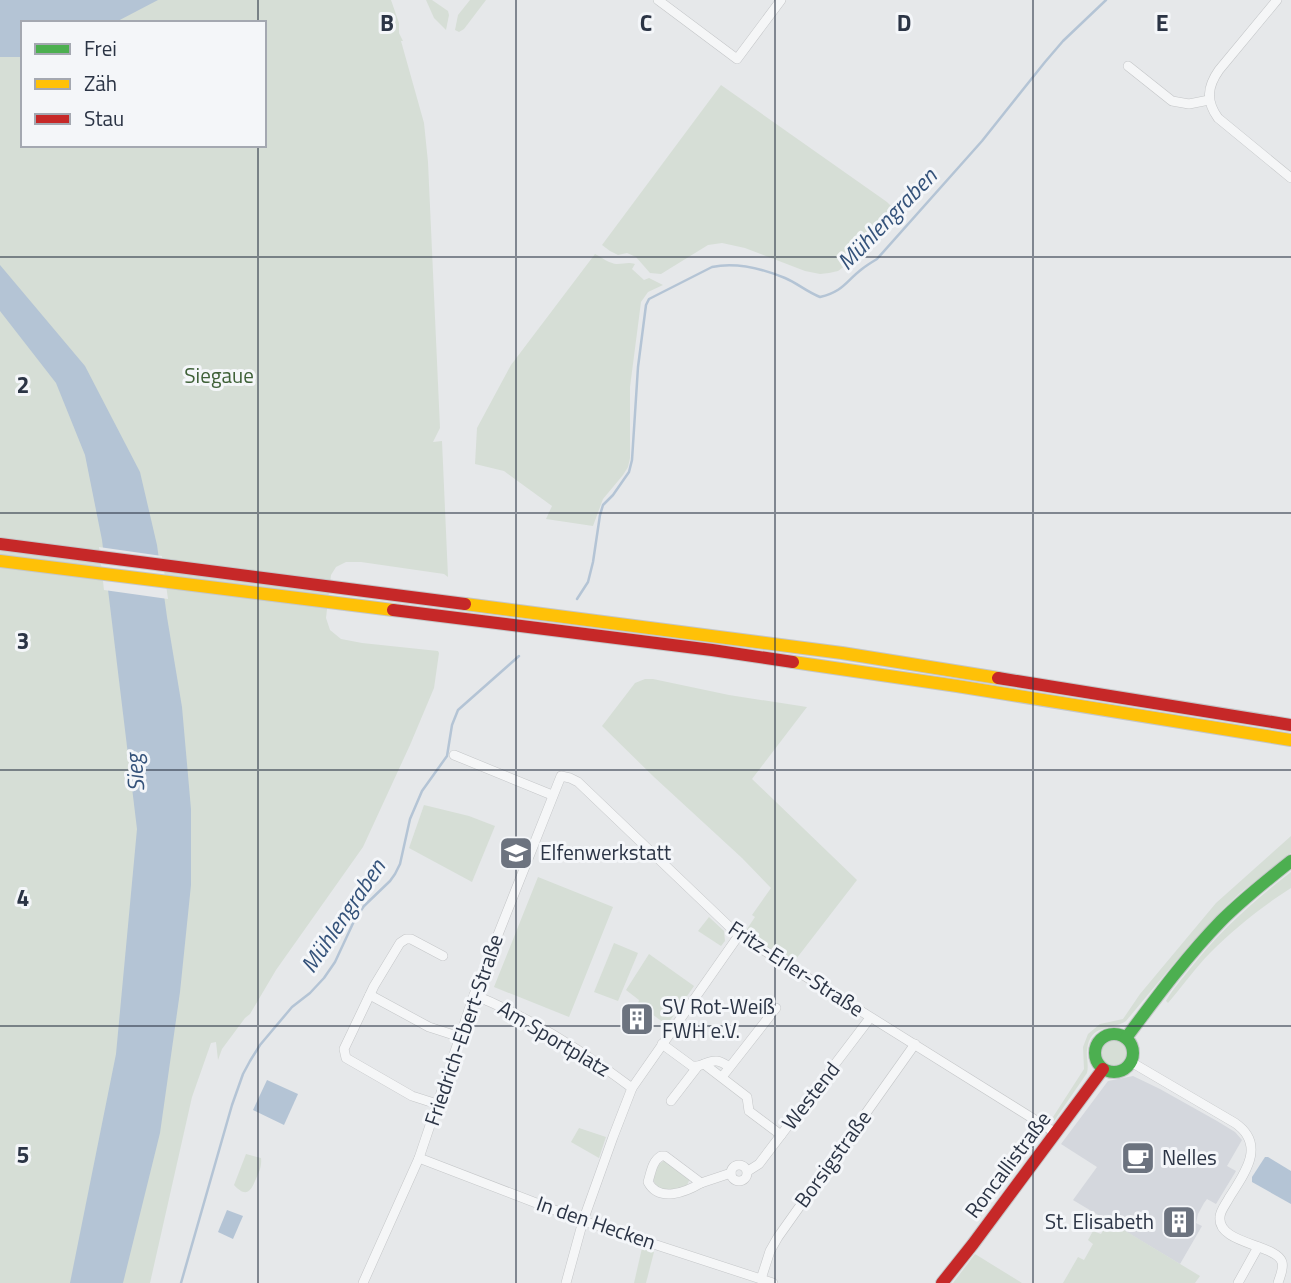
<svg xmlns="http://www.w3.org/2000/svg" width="1291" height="1283" font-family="'Titillium Web',sans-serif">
<rect width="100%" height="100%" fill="#e6e8ea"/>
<path fill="#d4d7dd" d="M 1133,1076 L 1160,1089 L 1217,1121 L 1235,1132 L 1242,1140 L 1227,1166 L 1236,1171 L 1216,1204 L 1207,1199 L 1204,1203 L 1198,1214 L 1196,1223 L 1202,1226 L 1180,1264 L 1073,1200 L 1097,1167 L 1061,1144 L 1108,1081 Z"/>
<g fill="#d6ded6" fill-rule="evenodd">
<path d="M 0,0 L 391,0 L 399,23 L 399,33 L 403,41 L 401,41 L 424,123 L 428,162 L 440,428 L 433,442 L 442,441 L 448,577 L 444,574 L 361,562 L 346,562 L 336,567 L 331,575 L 326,618 L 330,630 L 341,639 L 362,643 L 438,651 L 439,653 L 434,688 L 410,745 L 363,847 L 276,970 L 250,1014 L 245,1018 L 222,1049 L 218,1060 L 216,1042 L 211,1043 L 192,1097 L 150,1283 L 0,1283 ZM 23,23 L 264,23 L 264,145 L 23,145 Z"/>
<path d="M 426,0 L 432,0 L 448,11 L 449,15 L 446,30 L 434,18 Z"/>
<path d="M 470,0 L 486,0 L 464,29 L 459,32 L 455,30 L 458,15 Z"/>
<path d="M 721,85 L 887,202 L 891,206 L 891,216 L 853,260 L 838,271 L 829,273 L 820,274 L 805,271 L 745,248 L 722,243 L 708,245 L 661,274 L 650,273 L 636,257 L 627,253 L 618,255 L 610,251 L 602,245 Z"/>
<path d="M 595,254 C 601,257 610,264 617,264 C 625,264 627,262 635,264 L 632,269 L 644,280 L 649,278 L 663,285 L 648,292 L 641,302 L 630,387 L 630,458 L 628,467 L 623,475 L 603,499 L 593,526 L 546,519 L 552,506 L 504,471 L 475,464 L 477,428 L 511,365 Z"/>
<path d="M 645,679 L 653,679 L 729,695 L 807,707 L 752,779 L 857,880 L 793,963 L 745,932 L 755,917 L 752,915 L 771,888 L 742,858 L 654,777 L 602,726 L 635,683 Z"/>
<path d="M 424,805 L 469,816 L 495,826 L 472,882 L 409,848 Z"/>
<path d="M 1291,836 L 1291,853 L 1240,893 L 1225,907 L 1191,943 L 1126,1021 C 1111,1031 1090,1023 1087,1050 C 1086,1058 1089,1064 1087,1073 L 1054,1121 L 1050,1121 L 1046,1119 L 1053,1117 L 1084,1069 L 1083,1047 L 1088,1034 L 1100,1024 L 1123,1019 L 1140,994 L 1216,903 Z"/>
<path d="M 1291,872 L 1291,888 C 1261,907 1235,928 1210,953 C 1195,968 1182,987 1168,1003 L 1166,1001 C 1172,990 1181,980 1189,970 C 1218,933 1253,901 1291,872 Z"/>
<path d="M 538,877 L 613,907 L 569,1017 L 494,987 Z"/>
<path d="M 709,917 L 724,931 L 725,941 L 721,946 L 698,931 Z"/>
<path d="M 614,943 L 638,953 L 618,1001 L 594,992 Z"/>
<path d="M 649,954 L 694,986 L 667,1025 L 638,1004 L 639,1000 L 626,990 Z"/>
<circle cx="1114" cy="1053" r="14"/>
<path d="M 579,1128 L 606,1137 L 599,1158 L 571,1142 Z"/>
<path d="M 246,1154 L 261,1158 C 262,1166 259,1173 255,1181 C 250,1194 244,1196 234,1185 Z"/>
<path d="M 665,1160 L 690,1179 L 686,1187 C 676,1190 650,1194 654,1174 C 656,1167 658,1164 665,1160 Z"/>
<path d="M 1109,1221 L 1200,1276 L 1195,1283 L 1063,1283 L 1078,1257 L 1084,1260 L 1093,1244 L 1088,1240 L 1093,1231 L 1101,1234 Z"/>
<path d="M 642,1248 L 654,1252 L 646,1283 L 634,1283 Z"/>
<path d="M 975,1254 L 1022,1283 L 953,1283 Z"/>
</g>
<g fill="#b4c4d5">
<path d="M 0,0 L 158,0 L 114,23 L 23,23 L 23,57 L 0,57 Z"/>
<path d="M 0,265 L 85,366 L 140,472 L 157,545 L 167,617 L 182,707 L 191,809 L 191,885 L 180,992 L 160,1133 L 123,1283 L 70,1283 L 116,1054 L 137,829 L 102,540 L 85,455 L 56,383 L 0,311 Z"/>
<path d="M 267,1080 L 298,1094 L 284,1125 L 253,1110 Z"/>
<path d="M 1265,1157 L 1268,1157 L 1291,1171 L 1291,1204 L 1252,1182 L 1252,1177 Z"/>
<path d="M 227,1210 L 243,1216 L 233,1239 L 218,1232 Z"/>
</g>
<path fill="#e6e8ea" d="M 99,547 L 162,556 L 168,599 L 104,590 Z"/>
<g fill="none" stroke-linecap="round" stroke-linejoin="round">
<g stroke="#b4c4d5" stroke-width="2.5">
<path d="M 577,599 L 588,582 L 593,562 L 600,515 L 603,505 L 613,495 L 629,472 L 632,460 L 638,367 L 646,305 L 649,299 L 712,267 C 735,262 763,269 785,278 C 797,283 807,292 820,297 C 844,291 845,282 862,269 C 867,265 872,262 877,259 L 982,141 L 1045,62 L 1063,41 L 1106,0"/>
<path d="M 181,1283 L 232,1105 L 243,1074 L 250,1061 L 260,1045 L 292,1007 L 310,993 L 324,978 L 335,962 L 355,919 L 364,906 L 390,881 L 395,874 L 400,864 L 410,819 L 422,791 L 447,756 L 452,725 L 458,710 L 519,656"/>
</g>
<g stroke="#c4c6c8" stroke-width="10">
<g id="street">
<path d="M 658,0 L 737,59 L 781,0"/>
<path d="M 1277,0 L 1219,70 C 1207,87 1206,101 1218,118 L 1291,178"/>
<path d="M 1128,66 L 1172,101 L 1189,104 L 1209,100"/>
<path d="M 454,755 L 552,795"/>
<path d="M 370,995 L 429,1027 L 460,1037"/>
<path d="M 474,995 C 531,1018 583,1051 632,1088"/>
<path d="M 662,1044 L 692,1066 L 698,1066 L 704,1064 L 747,1097 L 749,1111 L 781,1135"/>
<path d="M 1131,1062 L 1235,1123 C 1267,1145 1244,1174 1229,1198 C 1226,1204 1220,1211 1220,1217 C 1217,1244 1276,1244 1282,1262 C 1284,1269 1280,1276 1278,1283"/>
<path d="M 704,1064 C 714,1059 720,1060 729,1067"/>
<path d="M 722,1077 L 776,1008"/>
<path d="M 671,1101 L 698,1066"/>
<path d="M 437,1104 L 412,1096 L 346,1058 L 344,1049 L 374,986 L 400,943 L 406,939 L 411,939 L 443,956"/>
<path d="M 661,1156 L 665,1156 L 701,1183 C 686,1192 659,1203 648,1182 C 651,1173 652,1161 661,1156 Z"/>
<path d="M 419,1158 L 583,1221 L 773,1283"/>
<circle cx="739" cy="1173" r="8"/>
<path d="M 748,1171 L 759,1164 L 870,1018"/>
<path d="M 701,1183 L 731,1173"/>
<path d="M 761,1279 L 770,1251 L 778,1237 L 915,1044"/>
<path d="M 363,1283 L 419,1158 L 474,995 L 561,776 L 570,778 L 578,782 L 736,933 L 1056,1133"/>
<path d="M 566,1283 L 583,1221 L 613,1137 L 632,1088 L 739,935"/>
<path d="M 1238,1283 L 1258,1247"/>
</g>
</g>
<g stroke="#c4c6c8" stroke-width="14">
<g id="fast">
<circle cx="1114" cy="1053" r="19"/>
<path d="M 1126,1038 C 1156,998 1186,957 1221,921 C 1243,899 1267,880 1291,861"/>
</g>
</g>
<g stroke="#c4c6c8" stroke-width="14">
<g id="slow">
<path d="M 0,561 L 393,610"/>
<path d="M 465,604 L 842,653 L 998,678"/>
<path d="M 793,662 L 957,686 L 1291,740"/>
</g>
</g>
<g stroke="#c4c6c8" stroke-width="14">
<g id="jam">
<path d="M 0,544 L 465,604"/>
<path d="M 393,610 L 712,650 L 793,662"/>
<path d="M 998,678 L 1291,725"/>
<path d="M 942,1283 L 973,1244 L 1103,1069"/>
</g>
</g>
<use href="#street" stroke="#f5f6f7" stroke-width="9"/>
<use href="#fast" stroke="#4caf50" stroke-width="12"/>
<use href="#slow" stroke="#ffc107" stroke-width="12"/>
<use href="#jam" stroke="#c62828" stroke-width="12"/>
</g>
<path fill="none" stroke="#2b3445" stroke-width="2" stroke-opacity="0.55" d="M 258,0 L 258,23M 516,0 L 516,1283M 775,0 L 775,1283M 1033,0 L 1033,1283M 258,145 L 258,1283M 0,257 L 1291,257M 0,513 L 1291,513M 0,770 L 1291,770M 0,1026 L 1291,1026"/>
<defs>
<g id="school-square" transform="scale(1.75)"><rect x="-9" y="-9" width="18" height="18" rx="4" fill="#6c737f" stroke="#f4f6f9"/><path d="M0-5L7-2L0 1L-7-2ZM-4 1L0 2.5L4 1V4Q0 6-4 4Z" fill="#fff"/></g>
<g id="building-square" transform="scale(1.75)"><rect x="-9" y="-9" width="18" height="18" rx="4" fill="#6c737f" stroke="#f4f6f9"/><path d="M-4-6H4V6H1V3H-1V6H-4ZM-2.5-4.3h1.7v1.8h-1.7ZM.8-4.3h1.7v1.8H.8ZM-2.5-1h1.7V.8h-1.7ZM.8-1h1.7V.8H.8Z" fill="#fff"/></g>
<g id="cafe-square" transform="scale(1.75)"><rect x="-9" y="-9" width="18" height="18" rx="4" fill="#6c737f" stroke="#f4f6f9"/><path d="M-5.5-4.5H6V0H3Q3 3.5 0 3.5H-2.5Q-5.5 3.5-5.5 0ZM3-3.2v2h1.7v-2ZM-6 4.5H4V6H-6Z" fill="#fff"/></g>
</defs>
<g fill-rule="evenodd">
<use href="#school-square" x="516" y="853"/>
<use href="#building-square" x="637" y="1019"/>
<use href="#cafe-square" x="1138" y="1158"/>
<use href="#building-square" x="1179" y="1222"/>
</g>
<g text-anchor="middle" stroke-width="6" stroke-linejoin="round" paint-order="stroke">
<g font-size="21" fill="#3f6138" stroke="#f4f6f9">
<text x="219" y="383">Siegaue</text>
</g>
<g font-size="21" fill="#2b3445" stroke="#f4f6f9" text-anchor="start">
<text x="540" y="860">Elfenwerkstatt</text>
<text x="662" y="1014">SV Rot-Weiß<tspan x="662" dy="24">FWH e.V.</tspan></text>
<text x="1162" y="1165">Nelles</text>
<text x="1154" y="1229" text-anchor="end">St. Elisabeth</text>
</g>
<g font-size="21" fill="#2b3445" stroke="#f4f6f9">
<text transform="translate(796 969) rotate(33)" y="7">Fritz-Erler-Straße</text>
<text transform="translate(464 1030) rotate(-71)" y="7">Friedrich-Ebert-Straße</text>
<text transform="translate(554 1039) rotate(31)" y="7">Am Sportplatz</text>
<text transform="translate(811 1096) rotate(-52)" y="7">Westend</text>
<text transform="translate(833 1159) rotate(-54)" y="7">Borsigstraße</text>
<text transform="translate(1008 1165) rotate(-53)" y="7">Roncallistraße</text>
<text transform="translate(596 1223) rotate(19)" y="7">In den Hecken</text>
</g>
<g font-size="23" font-style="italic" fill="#34527a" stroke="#f4f6f9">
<text transform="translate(887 219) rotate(-46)" y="8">Mühlengraben</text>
<text transform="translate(135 773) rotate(-95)" y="8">Sieg</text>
<text transform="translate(343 916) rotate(-56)" y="8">Mühlengraben</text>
</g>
</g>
<g font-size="23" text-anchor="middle" font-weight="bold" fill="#2b3445" stroke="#f4f6f9" stroke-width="6" stroke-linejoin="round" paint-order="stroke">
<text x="387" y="31">B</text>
<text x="646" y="31">C</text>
<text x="904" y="31">D</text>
<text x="1162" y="31">E</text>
<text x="23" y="393">2</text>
<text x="23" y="649">3</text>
<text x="23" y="906">4</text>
<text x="23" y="1163">5</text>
</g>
<rect x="21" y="21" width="245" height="126" fill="#f4f6f9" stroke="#a4a8b1" stroke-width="2"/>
<rect x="35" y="44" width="35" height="10" fill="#4caf50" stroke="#a4a8b1" stroke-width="2"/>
<text x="84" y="56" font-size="21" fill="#2b3445">Frei</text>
<rect x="35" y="79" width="35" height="10" fill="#ffc107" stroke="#a4a8b1" stroke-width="2"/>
<text x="84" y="91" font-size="21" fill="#2b3445">Zäh</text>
<rect x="35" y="114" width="35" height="10" fill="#c62828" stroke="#a4a8b1" stroke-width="2"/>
<text x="84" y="126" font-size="21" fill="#2b3445">Stau</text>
</svg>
